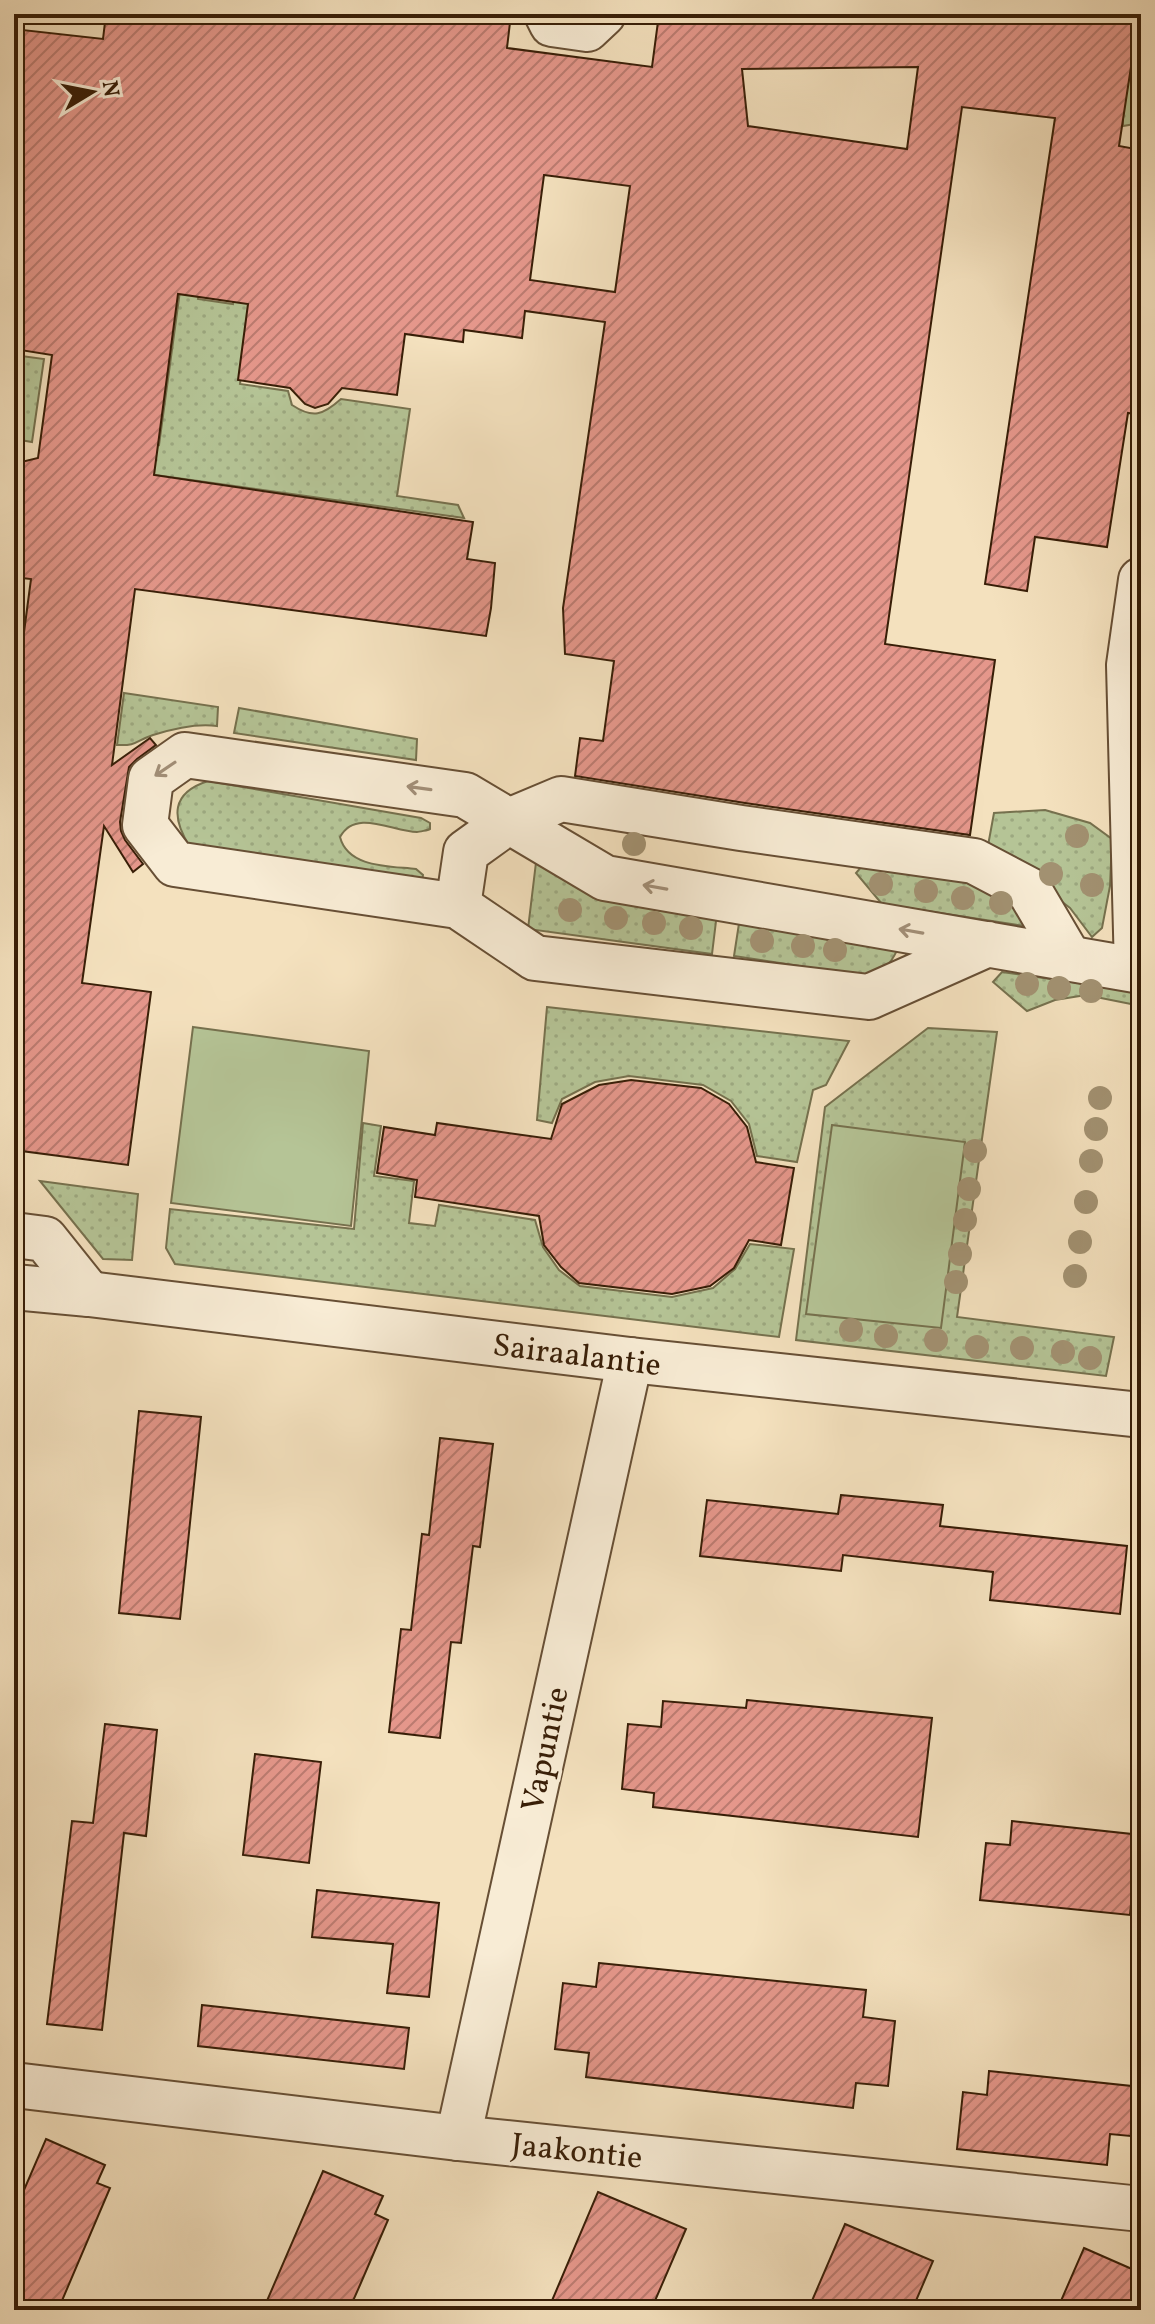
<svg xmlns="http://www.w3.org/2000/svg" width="1155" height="2324" font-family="Vollkorn,serif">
<defs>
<pattern id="grass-dots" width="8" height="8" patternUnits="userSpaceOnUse" patternTransform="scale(2)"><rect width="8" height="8" fill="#b5c496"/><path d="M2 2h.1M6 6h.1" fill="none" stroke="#9ca880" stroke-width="1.8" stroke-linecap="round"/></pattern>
<pattern id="building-hatch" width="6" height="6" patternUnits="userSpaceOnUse" patternTransform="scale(2)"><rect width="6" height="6" fill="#e5978b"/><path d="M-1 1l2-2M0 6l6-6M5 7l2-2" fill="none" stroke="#bb7b70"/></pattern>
</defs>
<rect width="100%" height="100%" fill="#f4e1be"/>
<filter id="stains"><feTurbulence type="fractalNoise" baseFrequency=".0025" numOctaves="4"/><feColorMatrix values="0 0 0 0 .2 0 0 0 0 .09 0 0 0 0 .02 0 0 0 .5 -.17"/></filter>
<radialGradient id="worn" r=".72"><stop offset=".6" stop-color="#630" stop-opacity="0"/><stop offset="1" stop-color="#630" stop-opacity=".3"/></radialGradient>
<g fill="url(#grass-dots)" stroke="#76714e" stroke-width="2">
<path d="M 1140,14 L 1141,123 L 1123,126 L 1123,112 Z"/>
<path d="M 182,276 L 201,279 L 198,299 L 233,304 L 236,284 L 253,287 L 240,384 L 288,391 L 292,405 C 313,419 323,415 341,399 L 410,409 L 397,496 L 458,505 L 464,518 L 105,468 L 109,438 L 159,445 Z"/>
<path d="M 14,355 L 44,359 L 32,442 L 14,439 Z"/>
<path d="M 124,693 L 218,707 L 217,726 C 197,723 172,729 153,735 C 135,741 138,746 117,745 Z"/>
<path d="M 239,708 L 417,739 L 416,760 L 234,733 Z"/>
<path d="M 208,781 L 421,818 L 430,823 L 430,829 C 428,830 419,832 417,832 C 393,832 356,808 340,837 C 348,868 390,866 416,869 L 423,875 L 422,882 L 190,847 C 171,817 171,793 208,781 Z"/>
<path d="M 1045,810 L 1090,823 L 1112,839 L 1110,886 L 1102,928 L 1092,937 L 1070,908 L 1026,874 L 987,851 L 994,813 Z"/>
<path d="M 537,854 L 717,913 L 712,954 L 528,929 Z"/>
<path d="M 862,866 L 972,882 L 1021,900 L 1031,927 L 882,904 L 856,873 Z"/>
<path d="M 740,917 L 902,940 C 892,962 889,969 865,976 L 734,956 Z"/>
<path d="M 1002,972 L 1141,992 L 1141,1006 L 1086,995 L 1055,1000 L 1027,1011 L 993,982 Z"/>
<path d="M 547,1007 L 849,1041 L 826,1085 L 813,1090 L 797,1162 L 757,1156 L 749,1124 L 731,1101 L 703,1085 L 629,1076 L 595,1082 L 562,1099 L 552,1123 L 537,1120 Z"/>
<path d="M 928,1028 L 997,1032 L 957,1317 L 1114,1337 L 1106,1376 L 796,1340 L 825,1107 Z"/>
<path d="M 363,1123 L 381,1126 L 374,1176 L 414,1181 L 409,1223 L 435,1226 L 439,1205 L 535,1220 L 543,1247 L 559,1270 L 580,1286 L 672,1297 L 713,1288 L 735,1269 L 750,1244 L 794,1249 L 779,1337 L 175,1264 L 166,1248 L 170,1209 L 354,1229 Z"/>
<path d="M 40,1181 L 138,1194 L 132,1260 L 103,1259 Z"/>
</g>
<g fill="#b5c496" stroke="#76714e" stroke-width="2">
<path d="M 193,1027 L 369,1051 L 351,1226 L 171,1203 Z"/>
<path d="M 832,1125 L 965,1142 L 941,1328 L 806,1314 Z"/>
</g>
<g fill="url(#building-hatch)" stroke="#381e07" stroke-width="2" fill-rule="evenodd">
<path d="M 106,14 L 511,14 L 507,48 L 652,67 L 659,14 L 1139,14 L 1119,146 L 1141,150 L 1141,415 L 1128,413 L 1107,547 L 1035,537 L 1027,591 L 985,584 L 1055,118 L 962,107 L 885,644 L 995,660 L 970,835 L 745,803 L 575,776 L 580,738 L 603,741 L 614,661 L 565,654 L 563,608 L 605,322 L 525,311 L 522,338 L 464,330 L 463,342 L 405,334 L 397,395 L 342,388 L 328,404 L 315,408 L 305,404 L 290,388 L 238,380 L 248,304 L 178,294 L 154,475 L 473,522 L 467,559 L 495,563 L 491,608 L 486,636 L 135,589 L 112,765 L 150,738 L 156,745 L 137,759 L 129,767 L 120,822 L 121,831 L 125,840 L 143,864 L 133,872 L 104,826 L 82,983 L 151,992 L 128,1165 L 14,1150 L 14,708 L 31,579 L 14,577 L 14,484 L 17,463 L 38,458 L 52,355 L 14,349 L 14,29 L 103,39 ZM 918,67 L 907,149 L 748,126 L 742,69 ZM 544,175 L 630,186 L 615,292 L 530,280 Z"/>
<path d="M 631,1080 L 701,1088 L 729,1104 L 747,1127 L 756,1162 L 794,1168 L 781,1245 L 749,1240 L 734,1268 L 710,1286 L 672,1294 L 579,1283 L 561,1267 L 544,1245 L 539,1216 L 415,1197 L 417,1180 L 377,1173 L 384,1127 L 435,1135 L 437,1123 L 551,1139 L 562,1104 L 599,1085 Z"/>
<path d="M 139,1411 L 201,1417 L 180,1619 L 119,1613 Z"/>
<path d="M 440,1438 L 493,1444 L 480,1547 L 473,1546 L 461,1643 L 451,1642 L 440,1738 L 389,1732 L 401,1629 L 411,1630 L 422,1534 L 429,1535 Z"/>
<path d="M 841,1495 L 943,1505 L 940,1526 L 1127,1546 L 1120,1614 L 990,1600 L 993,1572 L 843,1555 L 841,1571 L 700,1556 L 707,1500 L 838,1514 Z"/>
<path d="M 747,1700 L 932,1718 L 918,1837 L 653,1807 L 654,1793 L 622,1789 L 628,1724 L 661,1727 L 663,1701 L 746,1708 Z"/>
<path d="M 105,1724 L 157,1730 L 146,1836 L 124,1833 L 102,2030 L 47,2024 L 72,1821 L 93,1823 Z"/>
<path d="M 255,1754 L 321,1762 L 309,1863 L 243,1855 Z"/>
<path d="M 1012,1821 L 1141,1835 L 1141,1885 L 1133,1884 L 1130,1915 L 980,1900 L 986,1843 L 1010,1845 Z"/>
<path d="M 317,1890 L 439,1903 L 429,1997 L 387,1993 L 393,1944 L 312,1937 Z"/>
<path d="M 599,1963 L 866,1990 L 863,2017 L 895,2021 L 888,2086 L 856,2083 L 853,2108 L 586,2077 L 589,2053 L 555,2049 L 563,1983 L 596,1987 Z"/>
<path d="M 202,2005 L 409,2028 L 404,2069 L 198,2046 Z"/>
<path d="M 989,2071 L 1141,2087 L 1141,2137 L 1110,2134 L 1107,2165 L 957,2149 L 963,2092 L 987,2095 Z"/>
<path d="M 46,2139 L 105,2165 L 97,2183 L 110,2188 L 58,2310 L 14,2310 L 14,2213 Z"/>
<path d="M 323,2171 L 383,2196 L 375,2214 L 388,2220 L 360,2285 L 349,2310 L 263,2310 Z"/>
<path d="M 598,2192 L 686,2229 L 651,2310 L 548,2310 Z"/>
<path d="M 845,2224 L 933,2261 L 912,2310 L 808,2310 Z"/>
<path d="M 1084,2248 L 1141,2273 L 1141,2310 L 1057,2310 Z"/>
</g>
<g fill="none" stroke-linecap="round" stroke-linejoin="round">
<g stroke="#674f35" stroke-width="48">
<g id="minor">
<path d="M 547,14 L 552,24 L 587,29 L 603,14"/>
<path d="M 458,906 L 466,852 L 509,821 L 561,799 L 741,828 L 974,861 L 1029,890 L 1069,958"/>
<path d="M 988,944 L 869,997 L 535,958 L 458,906 L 175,864 L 145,825 L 151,779 L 185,755 L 465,795 L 605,878 L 1141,971"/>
<path d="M 1137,970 L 1129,665 L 1141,580"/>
<path d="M 14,1235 L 45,1239 L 89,1294"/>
<path d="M 14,1287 L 89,1294 L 630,1360 L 1141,1415"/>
<path d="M 14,2085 L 458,2138 L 1141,2209"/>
<path d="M 458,2138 L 630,1360"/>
</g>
</g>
<use href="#minor" stroke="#f8ecd5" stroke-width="44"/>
</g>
<g fill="#a29171">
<circle cx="1077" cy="836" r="12"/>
<circle cx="634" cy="844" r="12"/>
<circle cx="1051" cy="874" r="12"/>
<circle cx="881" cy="884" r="12"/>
<circle cx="1092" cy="885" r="12"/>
<circle cx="926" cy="891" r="12"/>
<circle cx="963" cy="898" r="12"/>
<circle cx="1001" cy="903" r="12"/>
<circle cx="570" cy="910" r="12"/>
<circle cx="616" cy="918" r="12"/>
<circle cx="654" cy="923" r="12"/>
<circle cx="691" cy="928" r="12"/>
<circle cx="762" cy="941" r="12"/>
<circle cx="803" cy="946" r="12"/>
<circle cx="835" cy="950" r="12"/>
<circle cx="1027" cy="984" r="12"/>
<circle cx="1059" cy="988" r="12"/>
<circle cx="1091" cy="991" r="12"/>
<circle cx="1100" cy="1098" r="12"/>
<circle cx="1096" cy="1129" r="12"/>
<circle cx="975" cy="1151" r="12"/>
<circle cx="1091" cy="1161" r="12"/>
<circle cx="969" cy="1189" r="12"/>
<circle cx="1086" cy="1202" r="12"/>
<circle cx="965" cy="1220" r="12"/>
<circle cx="1080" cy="1242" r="12"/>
<circle cx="960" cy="1254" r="12"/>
<circle cx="1075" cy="1276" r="12"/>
<circle cx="956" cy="1282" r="12"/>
<circle cx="851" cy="1330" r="12"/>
<circle cx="886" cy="1336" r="12"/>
<circle cx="936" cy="1340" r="12"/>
<circle cx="977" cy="1347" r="12"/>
<circle cx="1022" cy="1348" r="12"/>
<circle cx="1063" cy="1352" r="12"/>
<circle cx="1090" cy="1358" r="12"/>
</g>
<defs><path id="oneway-shaft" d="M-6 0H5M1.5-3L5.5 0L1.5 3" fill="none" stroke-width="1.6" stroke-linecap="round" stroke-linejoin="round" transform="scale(2)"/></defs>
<g stroke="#a28f78">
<use href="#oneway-shaft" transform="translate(165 769) rotate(146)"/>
<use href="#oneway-shaft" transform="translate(419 788) rotate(-172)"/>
<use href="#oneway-shaft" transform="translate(655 887) rotate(-170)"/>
<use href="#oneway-shaft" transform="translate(911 931) rotate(-170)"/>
</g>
<g text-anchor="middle" stroke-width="7" stroke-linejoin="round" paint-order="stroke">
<g font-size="32" fill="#381e07" stroke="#f8ecd5">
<text transform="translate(577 1354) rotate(7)" y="11">Sairaalantie</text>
<text transform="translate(544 1749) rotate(-78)" y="11">Vapuntie</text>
<text transform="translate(577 2150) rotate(6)" y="11">Jaakontie</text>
</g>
</g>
<rect width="1155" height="2324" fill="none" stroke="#f4e1be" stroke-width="48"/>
<rect x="16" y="16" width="1123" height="2292" fill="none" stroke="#381e07" stroke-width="4"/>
<rect x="24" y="24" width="1107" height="2276" fill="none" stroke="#381e07" stroke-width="2"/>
<g transform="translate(92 92) rotate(80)" stroke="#f8ecd5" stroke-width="6" paint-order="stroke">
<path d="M0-6L14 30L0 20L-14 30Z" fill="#381e07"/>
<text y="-12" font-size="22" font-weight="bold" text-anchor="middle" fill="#381e07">N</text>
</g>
<rect width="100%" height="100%" filter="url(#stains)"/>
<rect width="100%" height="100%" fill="url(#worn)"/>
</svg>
